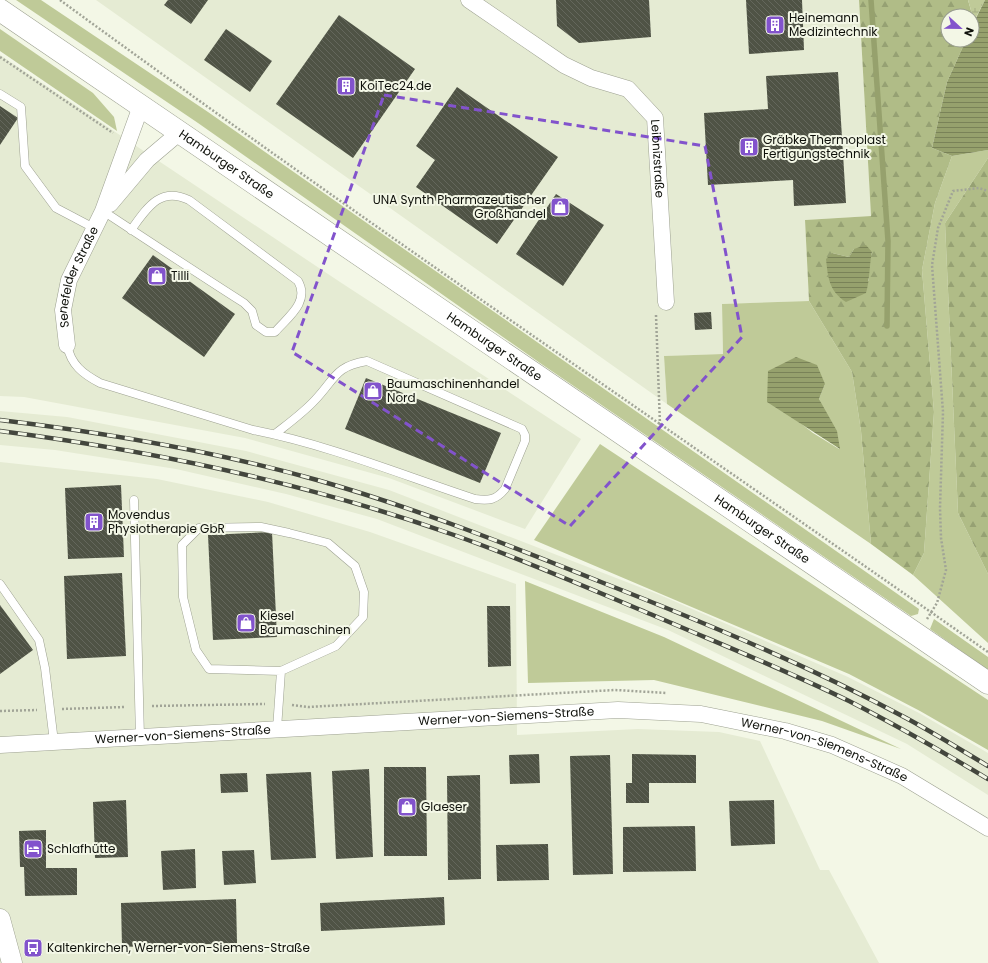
<svg xmlns="http://www.w3.org/2000/svg" width="988" height="963" font-family="Poppins,sans-serif">
<defs>
<pattern id="forest-firs" width="22" height="20" patternUnits="userSpaceOnUse"><rect width="22" height="20" fill="#b0bc87"/><path d="M5 1l3.5 6h-7zM16 11l3.5 6h-7z" fill="#96a173"/></pattern>
<pattern id="wetland-marsh" width="20" height="14" patternUnits="userSpaceOnUse"><rect width="20" height="14" fill="#bfca98"/><path d="M1 5h8M5 5V1M11 12h8M15 12V8" fill="none" stroke="#a3ac82"/></pattern>
<pattern id="water-rules" width="6" height="5" patternUnits="userSpaceOnUse"><rect width="6" height="5" fill="#96a16d"/><path d="M0 2.5h6" fill="none" stroke="#798258"/></pattern>
<pattern id="building-back-hatch" width="6" height="6" patternUnits="userSpaceOnUse"><rect width="6" height="6" fill="#4f5345"/><path d="M-1 5l2 2M0 0l6 6M5-1l2 2" fill="none" stroke="#64675c"/></pattern>
</defs>
<rect width="100%" height="100%" fill="#f3f7e6"/>
<g fill="#e5ebd3">
<path d="M 96,0 L 859,0 L 871,216 L 805,220 L 809,301 L 722,304 L 723,354 L 664,356 L 667,404 Z"/>
<path d="M 0,55 L 340,282 L 581,439 L 525,529 L 389,478 L 245,438 L 24,397 L 0,396 Z"/>
<path d="M 0,411 L 67,417 L 246,451 L 389,490 L 660,595 L 848,677 L 919,713 L 988,753 L 988,795 L 907,744 L 668,630 L 377,519 L 286,494 L 176,469 L 55,450 L 0,445 Z"/>
<path d="M 0,462 L 157,479 L 268,502 L 370,532 L 516,584 L 517,735 L 638,729 L 719,732 L 760,741 L 820,870 L 829,870 L 879,963 L 0,963 Z"/>
</g>
<g fill="#bfca98" fill-rule="evenodd">
<path d="M 16,0 L 41,0 L 208,112 L 919,609 L 918,614 L 911,616 L 540,363 L 198,123 Z"/>
<path d="M 0,29 L 93,93 L 114,117 L 117,131 L 0,51 Z"/>
<path d="M 988,150 L 988,158 L 945,223 L 958,513 L 988,574 L 988,643 L 913,575 L 924,553 L 934,412 L 922,270 L 935,203 L 952,156 Z"/>
<path d="M 809,301 L 852,372 L 861,431 L 871,544 L 667,404 L 664,356 L 723,354 L 722,304 ZM 825,384 L 819,399 L 839,449 L 813,433 L 794,418 Z"/>
<path d="M 600,444 L 988,700 L 988,750 L 920,711 L 849,674 L 534,540 Z"/>
<path d="M 525,581 L 664,637 L 901,749 L 822,721 L 654,680 L 528,683 Z"/>
<path d="M 934,619 L 988,657 L 988,670 L 930,629 Z"/>
</g>
<g fill="url(#forest-firs)" fill-rule="evenodd">
<path d="M 859,0 L 968,0 L 974,21 L 972,26 L 972,16 L 948,16 L 948,40 L 966,40 L 947,82 L 932,148 L 952,156 L 935,203 L 922,270 L 934,412 L 924,553 L 913,575 L 871,544 L 861,431 L 852,372 L 809,301 L 805,220 L 871,216 ZM 854,249 L 872,252 L 868,267 L 869,281 L 832,253 L 849,257 Z"/>
<path d="M 988,158 L 988,574 L 958,513 L 945,223 Z"/>
</g>
<path fill="url(#wetland-marsh)" d="M 968,0 L 985,0 L 974,21 Z"/>
<g fill="url(#water-rules)">
<path d="M 985,0 L 988,0 L 988,150 L 952,156 L 932,148 L 947,82 L 966,40 L 972,40 L 972,26 Z"/>
<path d="M 866,245 L 872,252 C 869,266 870,280 866,293 L 846,302 C 829,291 828,278 826,259 L 832,253 L 849,257 L 854,249 Z"/>
<path d="M 796,357 L 817,365 L 825,384 L 819,399 L 837,431 L 840,449 L 767,402 L 768,371 Z"/>
</g>
<g fill="none" stroke-linecap="round" stroke-linejoin="round">
<path stroke="#96a16d" stroke-width="5.5" d="M 871,0 L 888,241 L 887,326"/>
</g>
<g fill="url(#building-back-hatch)">
<path d="M 168,0 L 208,0 L 191,24 L 164,5 Z"/>
<path d="M 556,0 L 649,0 L 651,37 L 579,43 L 557,26 Z"/>
<path d="M 746,0 L 802,0 L 804,50 L 749,54 Z"/>
<path d="M 339,15 L 415,69 L 353,158 L 276,104 Z"/>
<path d="M 226,29 L 272,61 L 250,92 L 204,60 Z"/>
<path d="M 838,72 L 846,203 L 794,206 L 793,180 L 708,185 L 704,113 L 768,109 L 766,76 Z"/>
<path d="M 457,87 L 558,157 L 497,244 L 416,187 L 435,160 L 416,146 Z"/>
<path d="M 0,106 L 18,118 L 0,145 Z"/>
<path d="M 556,194 L 604,225 L 563,286 L 516,254 Z"/>
<path d="M 153,255 L 235,314 L 204,357 L 122,298 Z"/>
<path d="M 711,312 L 712,329 L 695,330 L 694,313 Z"/>
<path d="M 366,378 L 501,433 L 480,483 L 345,429 Z"/>
<path d="M 121,485 L 124,557 L 68,559 L 65,488 Z"/>
<path d="M 272,532 L 277,637 L 213,640 L 208,535 Z"/>
<path d="M 122,573 L 126,656 L 67,659 L 64,576 Z"/>
<path d="M 0,605 L 33,650 L 0,674 Z"/>
<path d="M 487,606 L 510,606 L 511,666 L 488,667 Z"/>
<path d="M 539,754 L 540,783 L 510,784 L 509,755 Z"/>
<path d="M 632,754 L 696,755 L 696,783 L 649,783 L 649,803 L 626,803 L 626,783 L 632,783 Z"/>
<path d="M 610,755 L 613,874 L 573,875 L 570,756 Z"/>
<path d="M 384,767 L 426,767 L 427,856 L 384,856 Z"/>
<path d="M 369,769 L 373,857 L 336,859 L 332,771 Z"/>
<path d="M 311,772 L 316,858 L 271,860 L 266,774 Z"/>
<path d="M 247,773 L 248,792 L 221,793 L 220,774 Z"/>
<path d="M 480,775 L 481,879 L 448,880 L 447,776 Z"/>
<path d="M 126,800 L 128,857 L 95,858 L 93,802 Z"/>
<path d="M 774,800 L 775,844 L 731,846 L 729,801 Z"/>
<path d="M 695,826 L 696,871 L 623,872 L 623,827 Z"/>
<path d="M 46,830 L 46,868 L 77,868 L 77,895 L 25,896 L 24,867 L 20,867 L 19,831 Z"/>
<path d="M 548,844 L 549,880 L 497,881 L 496,845 Z"/>
<path d="M 195,849 L 196,888 L 163,890 L 161,851 Z"/>
<path d="M 254,850 L 256,883 L 224,885 L 222,851 Z"/>
<path d="M 444,897 L 445,925 L 321,931 L 320,903 Z"/>
<path d="M 236,899 L 237,943 L 122,947 L 121,903 Z"/>
</g>
<g fill="none" stroke-linecap="round" stroke-linejoin="round">
<g stroke="#9da191" stroke-width="9">
<g id="service">
<path d="M 0,94 L 21,107 L 25,166 L 56,208 L 94,228"/>
<path d="M 103,211 C 150,242 197,273 244,303 L 252,311 L 256,325 L 266,332 L 275,332 C 288,317 310,302 298,281 L 189,200 C 160,186 147,208 131,230"/>
<path d="M 67,345 C 71,365 83,374 100,383 L 253,430 C 329,445 402,475 475,499 C 489,501 496,500 505,489 L 525,441 L 525,435 L 522,429 L 367,361 C 335,366 335,379 315,400 C 303,413 289,423 275,434"/>
<path d="M 134,500 L 140,737"/>
<path d="M 0,584 L 39,640 L 45,668 L 54,742"/>
<path d="M 277,729 L 281,671 L 336,646 L 363,617 L 364,592 L 355,566 L 328,543 L 289,533 L 261,527 L 199,528 L 182,545 L 183,597 L 196,650 L 209,669 L 281,671"/>
</g>
</g>
<g stroke="#9da191" stroke-width="17">
<g id="minor">
<path id="s1" d="M 469,0 L 564,65 L 591,78 L 628,89 L 655,118 L 666,302"/>
<path d="M 110,204 L 147,160 L 180,132"/>
<path id="s2" d="M 67,345 L 63,310 L 69,280 L 103,211 L 141,106"/>
<path id="s3" d="M 0,745 L 618,710 L 701,714 L 785,731 L 832,745 L 902,776 L 988,828"/>
</g>
</g>
<g stroke="#9da191" stroke-width="21">
<path id="tertiary" d="M 0,919 L 12,963"/>
</g>
<g stroke="#9da191" stroke-width="23">
<g id="secondary">
<path id="s4" d="M 0,10 L 988,683"/>
</g>
</g>
<g stroke="#a1a497" stroke-width="2.5" stroke-dasharray="2 2" stroke-linecap="butt">
<path d="M 60,0 C 365,223 678,435 988,652"/>
<path d="M 0,57 L 113,133"/>
<path d="M 656,315 L 660,425"/>
<path d="M 927,619 L 937,603 L 946,570 L 941,538 L 940,508 L 943,412 L 932,265 L 938,228 L 953,191 L 979,188 L 988,191"/>
<path d="M 292,705 L 308,707 L 615,690 L 667,693"/>
<path d="M 152,706 L 265,704"/>
<path d="M 62,709 L 125,707"/>
<path d="M 0,711 L 37,710"/>
</g>
<use href="#service" stroke="#fff" stroke-width="8"/>
<use href="#minor" stroke="#fff" stroke-width="16"/>
<use href="#tertiary" stroke="#fff" stroke-width="20"/>
<use href="#secondary" stroke="#fff" stroke-width="22"/>
<g stroke="#43463d" stroke-width="4.5">
<g id="rail">
<path d="M 0,420 C 107,433 214,451 317,480 C 416,508 511,546 606,584 C 708,624 809,666 906,718 C 934,733 961,750 988,766"/>
<path d="M 0,431 C 154,451 307,483 454,535 C 522,559 588,588 655,616 C 720,644 786,670 849,701 C 896,725 943,752 988,779"/>
</g>
</g>
<use href="#rail" stroke="#f3f7e6" stroke-width="3" stroke-dasharray="9" stroke-linecap="butt"/>
</g>
<path fill="none" stroke="#8253cc" stroke-width="3" stroke-dasharray="8 5" stroke-linejoin="round" d="M 384,95 L 705,146 L 742,337 L 570,526 L 292,352 Z"/>
<defs>
<g id="building-square" transform="scale(1)"><rect x="-9" y="-9" width="18" height="18" rx="4" fill="#8253cc" stroke="#f3f7e6"/><path d="M-4-6H4V6H1V3H-1V6H-4ZM-2.5-4.3h1.7v1.8h-1.7ZM.8-4.3h1.7v1.8H.8ZM-2.5-1h1.7V.8h-1.7ZM.8-1h1.7V.8H.8Z" fill="#fff"/></g>
<g id="shop-square" transform="scale(1)"><rect x="-9" y="-9" width="18" height="18" rx="4" fill="#8253cc" stroke="#f3f7e6"/><path d="M-5-2.5h2.3a2.7 3.5 0 0 1 5.4 0H5L5.5 6h-11ZM-1.5-2.5h3a1.5 2.3 0 0 0-3 0Z" fill="#fff"/></g>
<g id="hotel-square" transform="scale(1)"><rect x="-9" y="-9" width="18" height="18" rx="4" fill="#8253cc" stroke="#f3f7e6"/><path d="M-6-4.5h1.5V1H6V5H4.5V3h-9V5H-6ZM-4 0a1.8 1.8 0 1 1 3.6 0ZM.5 0V-2.5h3Q6-2.5 6 0Z" fill="#fff"/></g>
<g id="bus-square" transform="scale(1)"><rect x="-9" y="-9" width="18" height="18" rx="4" fill="#8253cc" stroke="#f3f7e6"/><path d="M-5-6H5V4H4V6H2V4H-2V6H-4V4H-5ZM-3.5-4V0h7V-4ZM-3.5 1.2v1.5H-2V1.2ZM2 1.2v1.5H3.5V1.2Z" fill="#fff"/></g>
</defs>
<g fill-rule="evenodd">
<use href="#building-square" x="775" y="25"/>
<use href="#building-square" x="346" y="86"/>
<use href="#building-square" x="749" y="147"/>
<use href="#shop-square" x="560" y="207"/>
<use href="#shop-square" x="157" y="276"/>
<use href="#shop-square" x="373" y="391"/>
<use href="#building-square" x="94" y="522"/>
<use href="#shop-square" x="246" y="623"/>
<use href="#shop-square" x="407" y="807"/>
<use href="#hotel-square" x="33" y="849"/>
<use href="#bus-square" x="33" y="948"/>
</g>
<g text-anchor="middle" stroke-width="4" stroke-linejoin="round" paint-order="stroke">
<g font-size="12" fill="#0e100a" stroke="#f3f7e6" text-anchor="start">
<text x="789" y="22">Heinemann<tspan x="789" dy="14">Medizintechnik</tspan></text>
<text x="360" y="90">KoiTec24.de</text>
<text x="763" y="144">Gräbke Thermoplast<tspan x="763" dy="14">Fertigungstechnik</tspan></text>
<text x="546" y="204" text-anchor="end">UNA Synth Pharmazeutischer<tspan x="546" dy="14">Großhandel</tspan></text>
<text x="171" y="280">Tilli</text>
<text x="387" y="388">Baumaschinenhandel<tspan x="387" dy="14">Nord</tspan></text>
<text x="108" y="519">Movendus<tspan x="108" dy="14">Physiotherapie GbR</tspan></text>
<text x="260" y="620">Kiesel<tspan x="260" dy="14">Baumaschinen</tspan></text>
<text x="421" y="811">Glaeser</text>
<text x="47" y="853">Schlafhütte</text>
<text x="47" y="952">Kaltenkirchen, Werner-von-Siemens-Straße</text>
</g>
<g font-size="12" fill="#0e100a" stroke="#f3f7e6">
<text dy="4" stroke="none"><textPath href="#s1" startOffset="264">Leibnizstraße</textPath></text>
<text dy="4" stroke="none"><textPath href="#s4" startOffset="274">Hamburger Straße</textPath></text>
<text dy="4" stroke="none"><textPath href="#s2" startOffset="71">Senefelder Straße</textPath></text>
<text dy="4" stroke="none"><textPath href="#s4" startOffset="598">Hamburger Straße</textPath></text>
<text dy="4" stroke="none"><textPath href="#s4" startOffset="922">Hamburger Straße</textPath></text>
<text dy="4" stroke="none"><textPath href="#s3" startOffset="507">Werner-von-Siemens-Straße</textPath></text>
<text dy="4" stroke="none"><textPath href="#s3" startOffset="183">Werner-von-Siemens-Straße</textPath></text>
<text dy="4" stroke="none"><textPath href="#s3" startOffset="831">Werner-von-Siemens-Straße</textPath></text>
</g>
</g>
<g transform="translate(960 28) rotate(112)"><circle r="19" fill="#f3f7e6" stroke="#979b8e"/>
<path d="M0-3L7 15L0 10L-7 15Z" fill="#8253cc"/>
<text y="-6" font-size="11" font-weight="bold" text-anchor="middle" fill="#0e100a">N</text>
</g>
</svg>
